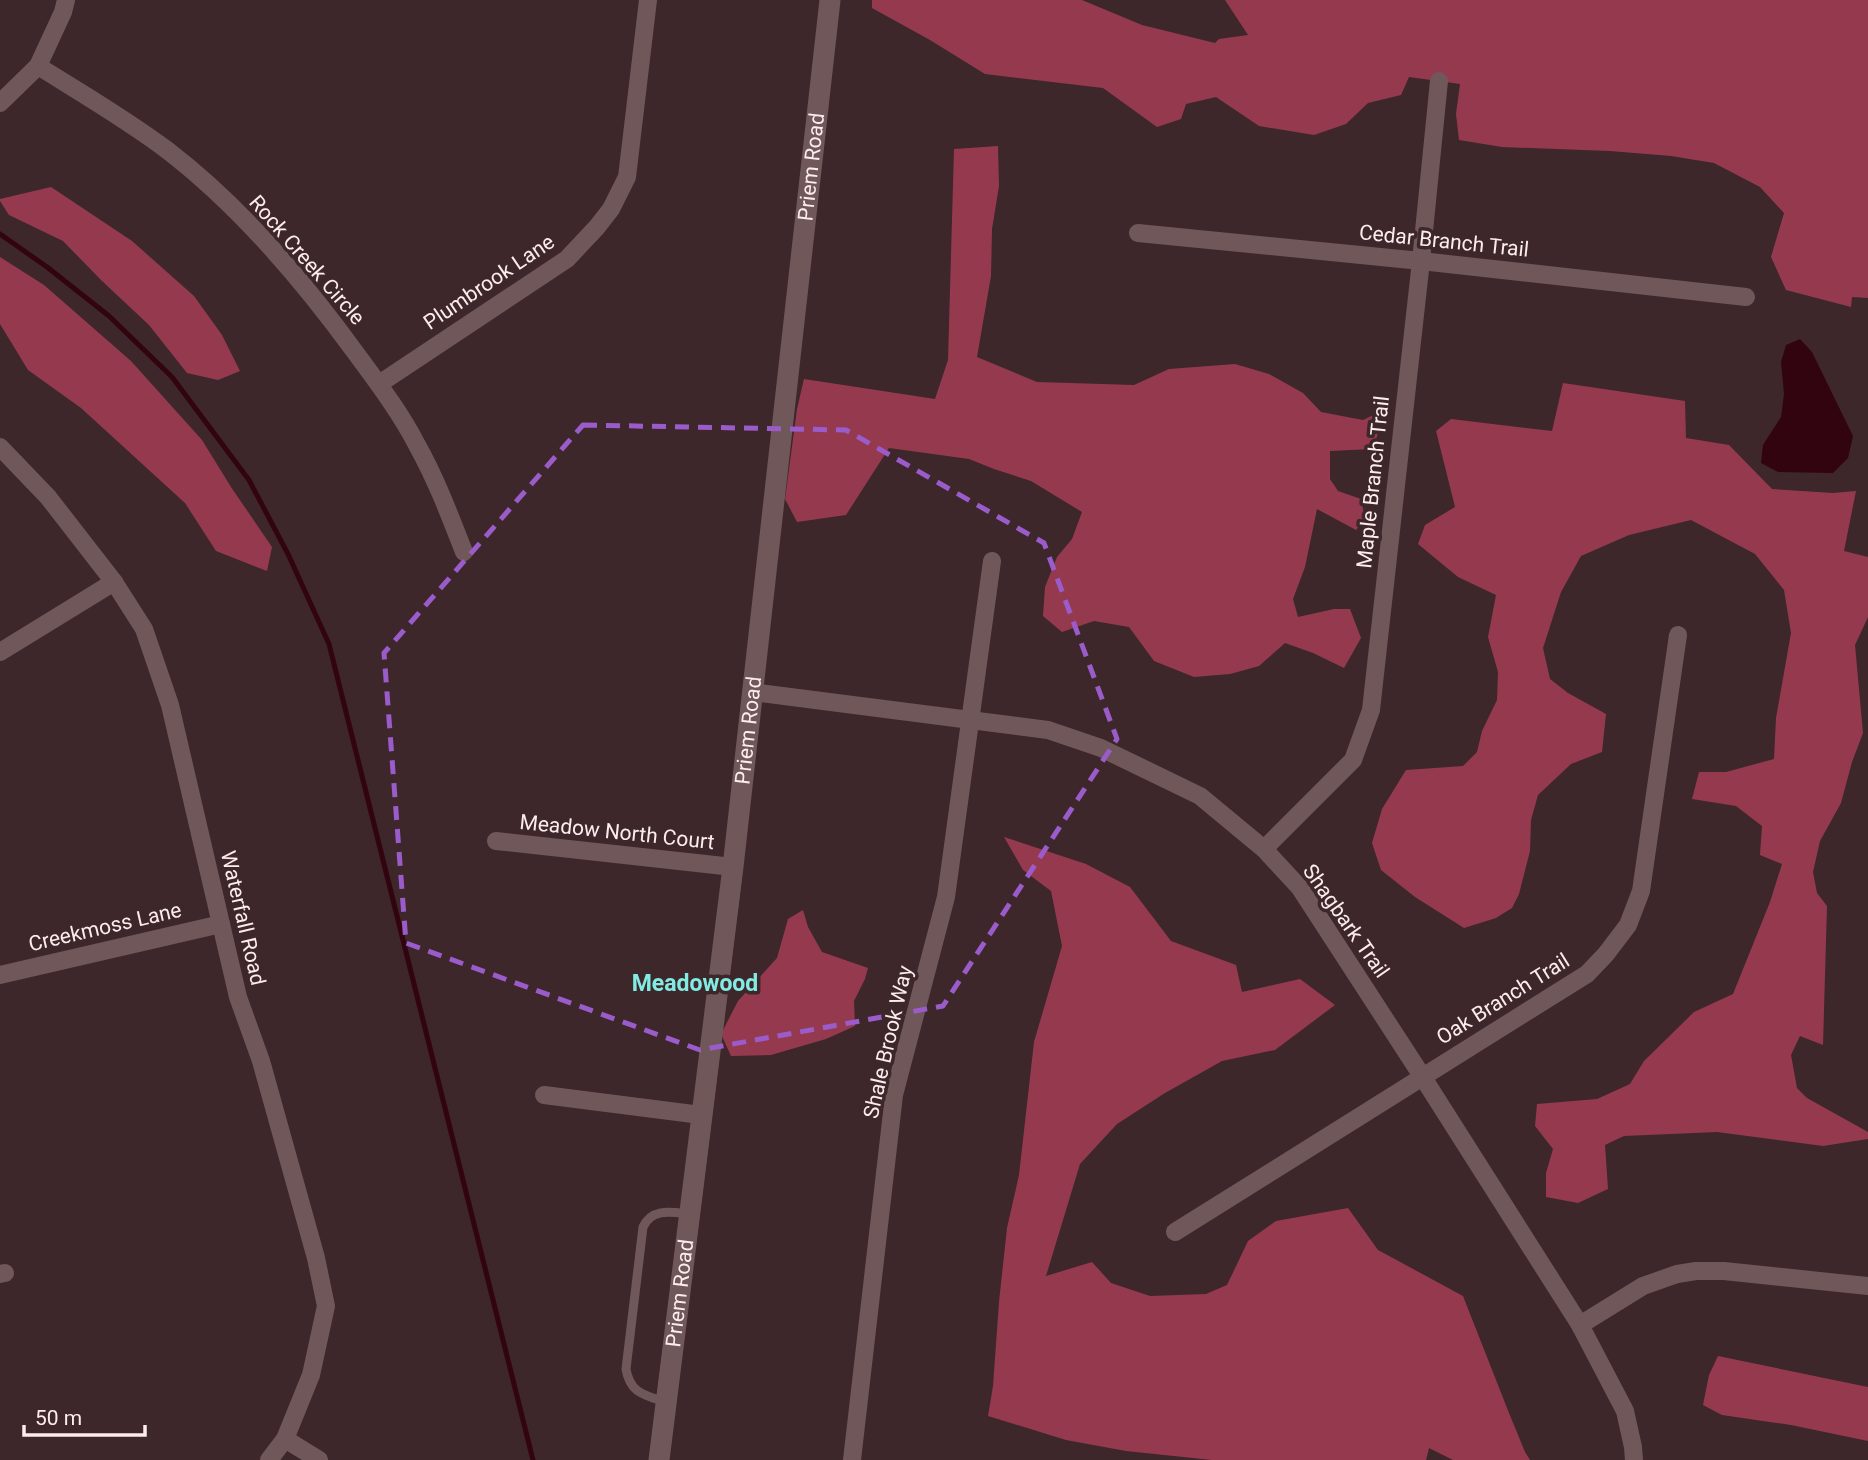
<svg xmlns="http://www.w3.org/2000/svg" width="1868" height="1460" font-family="Roboto,sans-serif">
<rect width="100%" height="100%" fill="#3d272a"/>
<g fill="#953a4e">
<path d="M 872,0 L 1082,0 L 1142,25 L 1215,43 L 1219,39 L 1248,35 L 1225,0 L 1868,0 L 1868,298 L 1852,297 L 1851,307 L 1786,290 L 1771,257 L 1784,213 L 1760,187 L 1714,163 L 1671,156 L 1610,151 L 1502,147 L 1459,140 L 1456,114 L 1460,84 L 1409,77 L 1401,95 L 1368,103 L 1346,124 L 1314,135 L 1259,126 L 1216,97 L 1186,104 L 1181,119 L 1157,127 L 1103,88 L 985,74 L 930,40 L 872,8 Z"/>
<path d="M 998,146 L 999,186 L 992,229 L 991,276 L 977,357 L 1037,382 L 1134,385 L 1169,369 L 1235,364 L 1269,374 L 1303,393 L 1321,412 L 1363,420 L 1378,413 L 1379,430 L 1373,449 L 1330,451 L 1330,479 L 1338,491 L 1361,499 L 1365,519 L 1356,530 L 1317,509 L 1305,567 L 1293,599 L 1298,617 L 1334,609 L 1350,609 L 1361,638 L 1344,668 L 1313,653 L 1285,643 L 1259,666 L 1230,674 L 1194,677 L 1154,661 L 1129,627 L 1094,621 L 1062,632 L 1043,616 L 1045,587 L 1057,557 L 1072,539 L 1082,512 L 1031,481 L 994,469 L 969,459 L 889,448 L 846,515 L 797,522 L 785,499 L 797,409 L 804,379 L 935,399 L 948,360 L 954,149 Z"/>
<path d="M 51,187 L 132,241 L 194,296 L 222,335 L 240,371 L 218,380 L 187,373 L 149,325 L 101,280 L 63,241 L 9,215 L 0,201 L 0,199 Z"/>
<path d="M 0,257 L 44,285 L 131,361 L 202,440 L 231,487 L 272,547 L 267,571 L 216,551 L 185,503 L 81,408 L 28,370 L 0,324 Z"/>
<path d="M 1563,383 L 1685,401 L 1686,438 L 1729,445 L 1772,489 L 1833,493 L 1856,491 L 1844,551 L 1868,557 L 1868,617 L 1855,645 L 1863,733 L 1852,762 L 1841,803 L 1820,841 L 1813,872 L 1817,893 L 1827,906 L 1823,1045 L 1800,1036 L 1791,1055 L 1797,1088 L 1807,1098 L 1868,1132 L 1868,1139 L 1823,1146 L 1717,1132 L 1624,1136 L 1605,1145 L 1608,1189 L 1578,1203 L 1546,1197 L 1546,1173 L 1553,1149 L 1535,1126 L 1537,1104 L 1597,1099 L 1630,1084 L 1644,1061 L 1694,1012 L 1733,994 L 1770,902 L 1782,864 L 1760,855 L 1762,826 L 1736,806 L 1692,799 L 1699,772 L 1726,772 L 1774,759 L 1776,718 L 1791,633 L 1784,590 L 1755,554 L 1691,520 L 1629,535 L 1581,556 L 1561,592 L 1543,648 L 1550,679 L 1568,693 L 1606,714 L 1602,752 L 1571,764 L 1538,795 L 1531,820 L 1530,851 L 1519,894 L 1512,908 L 1496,918 L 1464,928 L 1415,897 L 1381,870 L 1372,843 L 1382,809 L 1406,770 L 1463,766 L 1477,752 L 1482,731 L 1497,700 L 1498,672 L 1488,637 L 1496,595 L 1458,577 L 1418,544 L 1425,525 L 1455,507 L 1436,431 L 1451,419 L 1552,431 Z"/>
<path d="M 1004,837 L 1086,864 L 1130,887 L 1171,941 L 1236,965 L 1242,992 L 1300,979 L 1335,1005 L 1275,1050 L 1222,1061 L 1165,1093 L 1117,1124 L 1080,1164 L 1046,1276 L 1092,1262 L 1111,1283 L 1150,1296 L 1206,1294 L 1227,1285 L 1248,1241 L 1276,1221 L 1348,1208 L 1378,1250 L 1463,1296 L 1509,1413 L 1525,1452 L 1530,1460 L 1453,1460 L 1429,1448 L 1426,1460 L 1212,1460 L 1126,1451 L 1066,1440 L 988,1416 L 993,1386 L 999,1302 L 1007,1228 L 1019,1175 L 1034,1042 L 1062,946 L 1051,891 L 1023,870 Z"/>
<path d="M 803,910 L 808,927 L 822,952 L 868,968 L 865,979 L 854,1001 L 855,1026 L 826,1039 L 771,1055 L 731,1056 L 721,1034 L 738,1001 L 777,958 L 788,919 Z"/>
<path d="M 1718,1356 L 1868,1387 L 1868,1441 L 1791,1425 L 1722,1415 L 1703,1405 L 1709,1375 Z"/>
</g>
<path fill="#320410" d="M 1800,339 L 1812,352 L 1853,436 L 1848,458 L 1833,473 L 1778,472 L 1761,463 L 1763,445 L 1781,417 L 1784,394 L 1781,362 L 1786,345 Z"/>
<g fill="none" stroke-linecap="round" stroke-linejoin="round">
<path stroke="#320410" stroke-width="5" d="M 0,234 L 47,267 L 109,316 L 172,377 L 249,480 L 288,554 L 329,644 L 533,1460"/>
<path stroke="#70575a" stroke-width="9" d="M 665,1402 C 644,1395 630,1393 626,1369 L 643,1227 C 652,1208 671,1212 689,1214"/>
<g stroke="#70575a" stroke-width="18">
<path d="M 38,66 C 81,93 126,119 167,150 C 240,206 301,278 355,352 C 377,382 400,412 417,445 C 436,479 450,516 464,552"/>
<path d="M 0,103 L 38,66 L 63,12 L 66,0"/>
<path d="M 1138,233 L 1421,261 L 1746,297"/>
<path d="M 379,384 L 567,259 L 597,227 L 611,209 L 627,177 L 648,0"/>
<path d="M 0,447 L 48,497 L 114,582 L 144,629 L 170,705 L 238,997 L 261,1061 L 316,1258 L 326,1306 L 311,1375 L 285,1439 L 269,1460"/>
<path d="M 0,652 L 114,582"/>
<path d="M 752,692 L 1048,730 L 1101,748 L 1200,796 L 1264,849 L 1300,888 L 1422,1076 L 1580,1325 L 1625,1411 L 1633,1447 L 1634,1460"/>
<path d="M 496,841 L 733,867"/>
<path d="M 1264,849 L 1353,760 L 1371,710 L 1421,261 L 1439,81"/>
<path d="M 0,975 L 221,924"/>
<path d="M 544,1095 L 701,1115"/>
<path d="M 1175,1232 L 1587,974 L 1606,954 L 1628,925 L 1641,891 L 1678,635"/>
<path d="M 0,1274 L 5,1273"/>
<path d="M 1580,1325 L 1643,1286 L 1677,1274 L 1696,1271 L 1724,1271 L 1868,1286"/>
<path d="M 285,1439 L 319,1460"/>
<path d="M 852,1460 L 894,1095 L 946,897 L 992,561"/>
</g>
<path stroke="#70575a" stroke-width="21" id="s1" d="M 659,1460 L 733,867 L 830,0"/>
</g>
<path fill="none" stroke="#9b5ccb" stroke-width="5" stroke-dasharray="14 9" stroke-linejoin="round" d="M 583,425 L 846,430 L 1044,543 L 1117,739 L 943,1006 L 700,1050 L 406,943 L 384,653 Z"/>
<g text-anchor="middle" stroke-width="7" stroke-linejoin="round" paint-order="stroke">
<g font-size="21" fill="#fcecee" stroke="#3d272a">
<text dy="7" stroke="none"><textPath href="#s1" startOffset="1302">Priem Road</textPath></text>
<text transform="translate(1444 241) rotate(6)" y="7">Cedar Branch Trail</text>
<text transform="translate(307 260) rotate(49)" y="7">Rock Creek Circle</text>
<text transform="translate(489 282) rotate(-34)" y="7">Plumbrook Lane</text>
<text transform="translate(1373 482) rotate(-84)" y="7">Maple Branch Trail</text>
<text dy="7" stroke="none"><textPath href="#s1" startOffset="735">Priem Road</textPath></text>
<text transform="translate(617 832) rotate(6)" y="7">Meadow North Court</text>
<text transform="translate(243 918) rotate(77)" y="7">Waterfall Road</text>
<text transform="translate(1346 921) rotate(55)" y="7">Shagbark Trail</text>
<text transform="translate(105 927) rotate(-13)" y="7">Creekmoss Lane</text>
<text transform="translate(1503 999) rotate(-32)" y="7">Oak Branch Trail</text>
<text transform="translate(888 1042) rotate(-77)" y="7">Shale Brook Way</text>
<text dy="7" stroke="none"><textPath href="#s1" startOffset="168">Priem Road</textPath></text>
</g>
<g font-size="23" font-weight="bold" fill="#81ebe4" stroke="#3d272a">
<text x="695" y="991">Meadowood</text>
</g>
</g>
<path d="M24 1425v10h121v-10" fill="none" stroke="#fcecee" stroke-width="3.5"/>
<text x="35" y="1425" font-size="21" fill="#fcecee" stroke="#3d272a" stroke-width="5" paint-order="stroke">50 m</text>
</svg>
